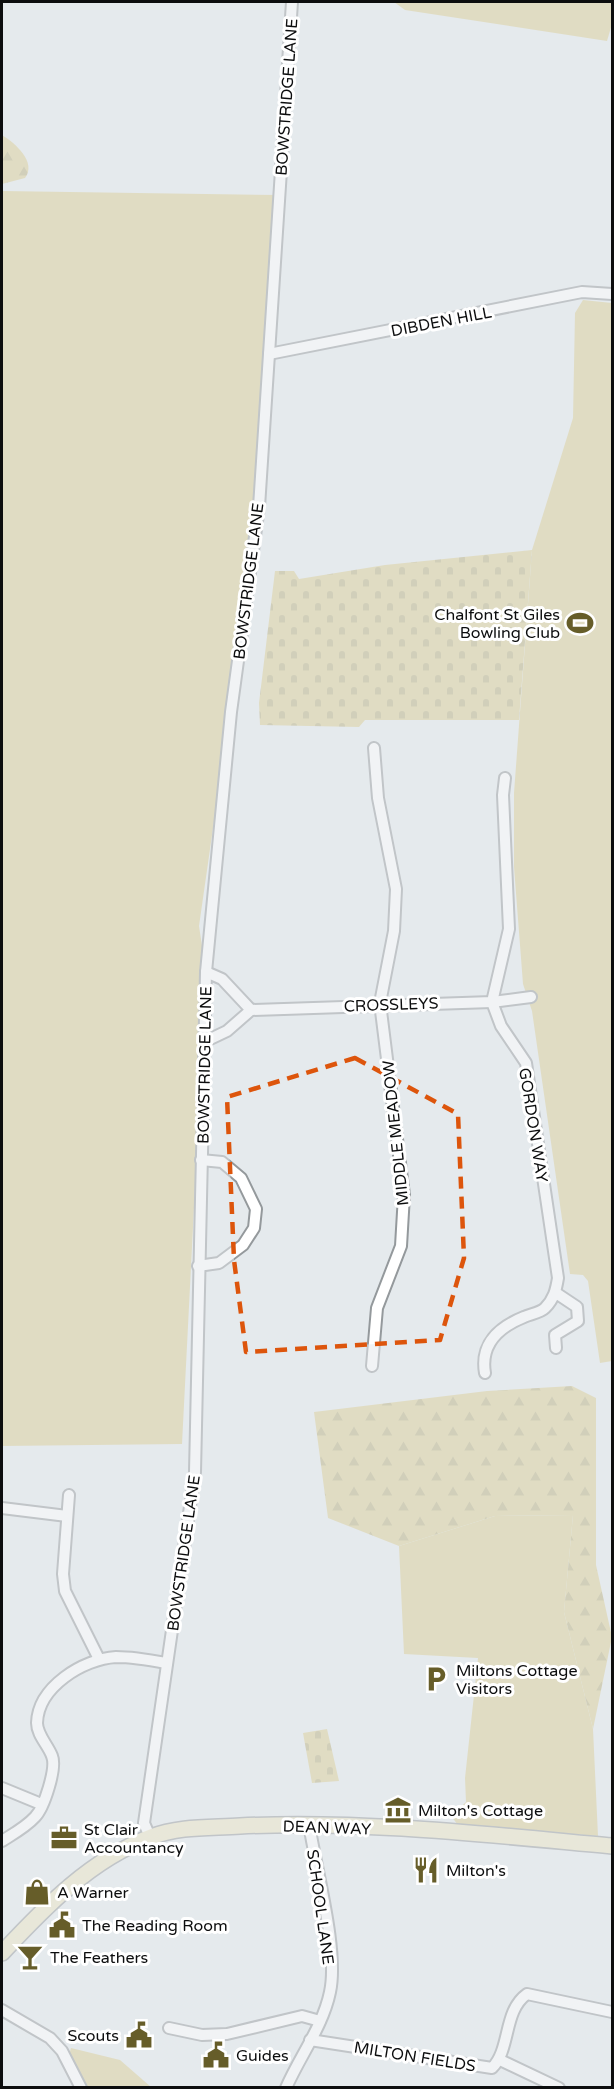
<svg xmlns="http://www.w3.org/2000/svg" width="614" height="2089" font-family="'Varela Round',sans-serif">
<defs>
<pattern id="forest-firs" width="22" height="20" patternUnits="userSpaceOnUse" patternTransform="scale(1.5)"><rect width="22" height="20" fill="#d9cd91"/><path d="M5 1l3.5 6h-7zM16 11l3.5 6h-7z" fill="#b9af7c"/></pattern>
<pattern id="cemetery-stones" width="16" height="16" patternUnits="userSpaceOnUse" patternTransform="scale(1.5)"><rect width="16" height="16" fill="#d9cd91"/><path d="M2 7V4a2 2 0 0 1 4 0v3zM10 15v-3a2 2 0 0 1 4 0v3z" fill="#b9af7c"/></pattern>
</defs>
<rect width="100%" height="100%" fill="#e5eaed"/>
<g fill="#d9cd91">
<path d="M 394,2 L 612,2 L 612,24 L 607,41 L 405,10 Z"/>
<path d="M 2,191 L 279,195 L 259,507 L 199,926 L 206,972 L 182,1444 L 2,1446 Z"/>
<path d="M 583,300 L 612,303 L 612,1361 L 600,1363 L 588,1281 L 583,1275 L 570,1274 L 532,1011 L 523,984 L 514,867 L 514,793 L 532,550 L 573,418 L 575,313 Z"/>
<path d="M 573,1515 L 564,1612 L 593,1729 L 598,1836 L 458,1825 L 451,1816 L 466,1802 L 465,1778 L 478,1658 L 404,1654 L 399,1546 L 495,1516 Z"/>
<path d="M 71,2048 L 120,2060 L 151,2087 L 87,2087 L 69,2055 Z"/>
</g>
<g fill="url(#forest-firs)">
<path d="M 2,135 C 15,143 37,162 25,178 L 2,184 Z"/>
<path d="M 572,1386 L 596,1398 L 596,1565 L 612,1637 L 593,1729 L 564,1612 L 573,1515 L 495,1516 L 399,1546 L 328,1518 L 314,1412 L 487,1391 Z"/>
</g>
<g fill="url(#cemetery-stones)">
<path d="M 532,550 L 519,720 L 365,720 L 359,727 L 260,725 L 259,703 L 275,571 L 294,571 L 299,579 L 385,565 Z"/>
<path d="M 327,1729 L 339,1781 L 312,1783 L 303,1733 Z"/>
</g>
<g fill="none" stroke-linecap="round" stroke-linejoin="round">
<g stroke="#94999c" stroke-width="14">
<g id="street">
<path d="M 269,354 L 582,292 L 612,294"/>
<path d="M 206,972 L 222,979 L 251,1010"/>
<path d="M 206,1041 L 227,1031 L 251,1010 L 492,1002 L 531,997"/>
<path d="M 198,1266 L 219,1263 L 243,1245 L 254,1228 L 256,1209 L 241,1178 L 222,1162 L 201,1160"/>
<path d="M 556,1293 L 577,1307 L 578,1321 L 555,1335 L 556,1348"/>
<path d="M 372,1366 L 377,1308 L 401,1246 L 404,1195 L 380,1003 L 394,931 L 396,889 L 378,798 L 374,748"/>
<path d="M 485,1373 C 480,1344 499,1327 524,1317 C 530,1314 540,1313 545,1308 C 554,1299 556,1290 558,1278 L 526,1063 L 501,1026 L 492,1002 L 509,929 L 503,795 L 505,778"/>
<path d="M 69,1495 L 63,1574 L 65,1591 L 99,1659"/>
<path d="M 2,1508 L 67,1516"/>
<path d="M 2,1788 L 41,1804"/>
<path d="M 150,1837 L 144,1823 L 195,1472 L 206,972 L 231,712 L 259,507 L 292,2"/>
<path d="M 2,1841 C 13,1834 26,1827 35,1817 C 44,1808 57,1768 52,1756 C 48,1745 37,1735 37,1723 C 38,1687 83,1659 116,1657 C 133,1657 150,1660 166,1663"/>
<path d="M 2,2010 L 50,2038 L 62,2051 L 81,2088"/>
<path d="M 169,2028 L 202,2035 L 227,2034 L 302,2016 L 320,2021"/>
<path d="M 310,2040 L 492,2068 C 511,2049 503,2011 527,1994 L 612,2012"/>
<path d="M 500,2060 L 559,2088"/>
<path d="M 286,2088 C 300,2056 323,2026 330,1992 C 339,1951 316,1869 309,1824"/>
</g>
</g>
<g stroke="#94999c" stroke-width="18">
<path id="secondary" d="M 2,1953 C 44,1908 91,1859 151,1837 C 179,1826 210,1828 240,1826 C 361,1820 492,1835 612,1846"/>
</g>
<use href="#street" stroke="#fff" stroke-width="10"/>
<use href="#secondary" stroke="#ece5c0" stroke-width="15"/>
</g>
<path d="M0 0H614V2089H0ZM 355,1058 L 458,1114 L 464,1258 L 440,1340 L 246,1352 L 234,1260 L 227,1097 Z" fill="#e5eaed" fill-opacity=".55" fill-rule="evenodd"/>
<path fill="none" stroke="#dd550c" stroke-width="4.5" stroke-dasharray="12 8" stroke-linejoin="round" d="M 355,1058 L 458,1114 L 464,1258 L 440,1340 L 246,1352 L 234,1260 L 227,1097 Z"/>
<defs>
<g id="stadium-bare" transform="scale(2.07)"><path d="M0-5a6.5 5 0 1 0 0 10a6.5 5 0 1 0 0-10ZM-3.5-1.8h7v3.6h-7Z" fill="#665d29" stroke="#fff" stroke-width="2.5" paint-order="stroke"/></g>
<g id="parking-bare" transform="scale(2.07)"><path d="M-3.5-5.5H1a3.5 3.5 0 0 1 0 7H-1V5.5H-3.5ZM-1-3.4V-.6H.8a1.4 1.4 0 0 0 0-2.8Z" fill="#665d29" stroke="#fff" stroke-width="2.5" paint-order="stroke"/></g>
<g id="museum-bare" transform="scale(2.07)"><path d="M0-6L6-3V-2H-6V-3ZM-5-1h2V3h-2ZM-1-1h2V3h-2ZM3-1h2V3H3ZM-6 4H6V6H-6Z" fill="#665d29" stroke="#fff" stroke-width="2.5" paint-order="stroke"/></g>
<g id="office-bare" transform="scale(2.07)"><path d="M-6-3h4V-5.5h4V-3h4V5H-6ZM-1-4.5V-3h2v-1.5ZM-6 0V1H6V0Z" fill="#665d29" stroke="#fff" stroke-width="2.5" paint-order="stroke"/></g>
<g id="restaurant-bare" transform="scale(2.07)"><path d="M-5-6h1v4h1v-4h1v4h1v-4h1v5L-1.5 .5V6h-2V.5L-5-1ZM5-6V6H3V1.5H1.5Q1.5-4 5-6Z" fill="#665d29" stroke="#fff" stroke-width="2.5" paint-order="stroke"/></g>
<g id="shop-bare" transform="scale(2.07)"><path d="M-5-2.5h2.3a2.7 3.5 0 0 1 5.4 0H5L5.5 6h-11ZM-1.5-2.5h3a1.5 2.3 0 0 0-3 0Z" fill="#665d29" stroke="#fff" stroke-width="2.5" paint-order="stroke"/></g>
<g id="civic-bare" transform="scale(2.07)"><path d="M-.6-6.5H3V-4.5H.6V-3L4-1V1h2V6H-6V1h2V-1L-.6-3ZM-1.2 2.5V6h2.4V2.5Z" fill="#665d29" stroke="#fff" stroke-width="2.5" paint-order="stroke"/></g>
<g id="bar-bare" transform="scale(2.07)"><path d="M-6-5H6L.8 .8V4.5H3.5V6h-7V4.5H-.8V.8Z" fill="#665d29" stroke="#fff" stroke-width="2.5" paint-order="stroke"/></g>
</defs>
<g fill-rule="evenodd">
<use href="#stadium-bare" x="580" y="623"/>
<use href="#parking-bare" x="436" y="1679"/>
<use href="#museum-bare" x="398" y="1810"/>
<use href="#office-bare" x="64" y="1838"/>
<use href="#restaurant-bare" x="426" y="1870"/>
<use href="#shop-bare" x="37" y="1892"/>
<use href="#civic-bare" x="62" y="1925"/>
<use href="#bar-bare" x="30" y="1957"/>
<use href="#civic-bare" x="139" y="2035"/>
<use href="#civic-bare" x="216" y="2055"/>
</g>
<g text-anchor="middle" stroke-width="6" stroke-linejoin="round" paint-order="stroke">
<g font-size="16" fill="#0c0d0e" stroke="#fff">
<text transform="translate(286 97) rotate(-86)" y="6">BOWSTRIDGE LANE</text>
<text transform="translate(441 321) rotate(-11)" y="6">DIBDEN HILL</text>
<text transform="translate(248 581) rotate(-83)" y="6">BOWSTRIDGE LANE</text>
<text transform="translate(391 1004) rotate(-2)" y="6">CROSSLEYS</text>
<text transform="translate(204 1065) rotate(-89)" y="6">BOWSTRIDGE LANE</text>
<text transform="translate(534 1125) rotate(81)" y="6">GORDON WAY</text>
<text transform="translate(395 1133) rotate(-96)" y="6">MIDDLE MEADOW</text>
<text transform="translate(183 1553) rotate(-82)" y="6">BOWSTRIDGE LANE</text>
<text transform="translate(327 1827) rotate(2)" y="6">DEAN WAY</text>
<text transform="translate(321 1907) rotate(82)" y="6">SCHOOL LANE</text>
<text transform="translate(415 2056) rotate(9)" y="6">MILTON FIELDS</text>
</g>
<g font-size="16" fill="#0c0d0e" stroke="#fff" text-anchor="start">
<text x="560" y="620" text-anchor="end">Chalfont St Giles<tspan x="560" dy="18">Bowling Club</tspan></text>
<text x="456" y="1676">Miltons Cottage<tspan x="456" dy="18">Visitors</tspan></text>
<text x="418" y="1816">Milton's Cottage</text>
<text x="84" y="1835">St Clair<tspan x="84" dy="18">Accountancy</tspan></text>
<text x="446" y="1876">Milton's</text>
<text x="57" y="1898">A Warner</text>
<text x="82" y="1931">The Reading Room</text>
<text x="50" y="1963">The Feathers</text>
<text x="119" y="2041" text-anchor="end">Scouts</text>
<text x="236" y="2061">Guides</text>
</g>
</g>
<rect width="614" height="2089" fill="none" stroke="#0c0d0e" stroke-width="6"/>
</svg>
